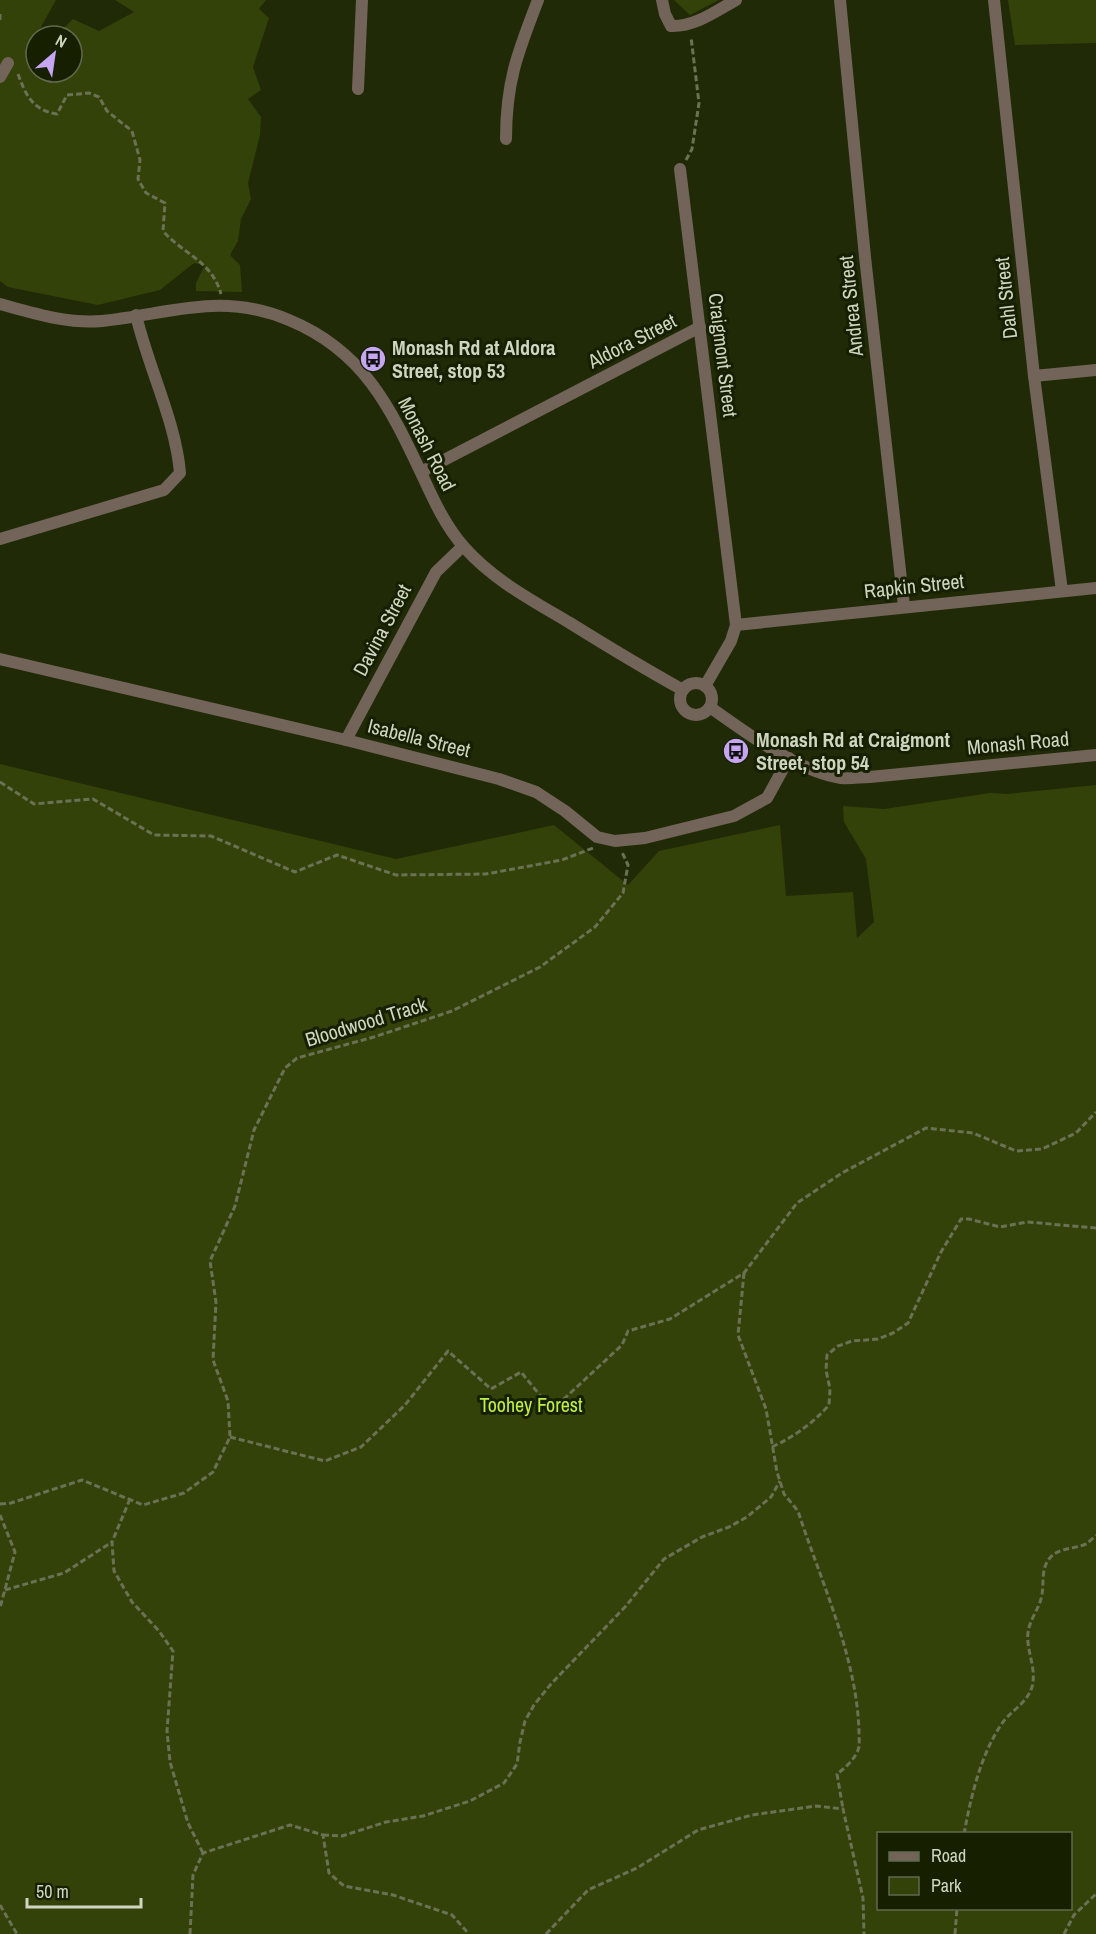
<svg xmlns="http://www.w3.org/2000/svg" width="1096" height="1934" font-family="'Archivo Narrow',sans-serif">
<rect width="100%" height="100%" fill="#202a07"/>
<g fill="#324208" fill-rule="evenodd">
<path d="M 0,0 L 56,0 L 36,36 L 36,72 L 72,72 L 72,36 L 56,36 L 73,19 L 99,31 L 134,12 L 115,0 L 266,0 L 259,9 L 269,18 L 253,67 L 261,90 L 248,99 L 261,117 L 260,135 L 248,183 L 251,199 L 241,219 L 238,241 L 230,255 L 240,265 L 242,292 L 196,291 L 196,283 L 205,265 L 194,263 L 160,290 L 98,305 L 8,287 L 0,281 Z"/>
<path d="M 674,0 L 719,0 L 690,15 Z"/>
<path d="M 1008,0 L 1096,0 L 1096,43 L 1015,45 Z"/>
<path d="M 0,764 L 396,859 L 554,825 L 628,885 L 659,851 L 780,825 L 786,896 L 853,892 L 857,938 L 874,922 L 866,859 L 844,822 L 843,806 L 884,809 L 990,793 L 1007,794 L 1096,785 L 1096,1934 L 0,1934 ZM 878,1834 L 1070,1834 L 1070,1908 L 878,1908 Z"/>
</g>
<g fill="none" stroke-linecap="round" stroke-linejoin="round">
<g stroke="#697255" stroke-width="3" stroke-dasharray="6 3" stroke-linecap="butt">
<path d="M 0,14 L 0,22"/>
<path d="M 18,74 C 26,96 33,110 57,114 L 67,95 L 89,93 L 99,97 L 107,111 L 132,131 L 140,160 L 138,179 L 146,193 L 165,203 L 163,231 C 183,254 212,261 221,294"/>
<path d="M 686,160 L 692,149 L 699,103 L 691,37"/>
<path d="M 0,782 L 34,804 L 93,799 L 154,835 L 211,836 L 295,872 L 337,855 L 396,875 L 486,874 L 562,860 L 593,848"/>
<path d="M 744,1273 L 738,1335 L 766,1409 L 777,1472 L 784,1494 L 798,1511 C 821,1582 857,1657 859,1732 C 859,1738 860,1746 858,1750 C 854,1760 845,1768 837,1774 L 843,1809"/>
<path d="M 230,1437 L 325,1461 L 361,1447 L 405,1405 L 448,1351 L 491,1389 L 521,1372 L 552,1410 L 622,1345 L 628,1331 L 670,1319 L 744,1273 L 797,1203 L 842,1173 L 926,1128 L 973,1133 L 1016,1151 L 1042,1149 L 1076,1133 L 1096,1112"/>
<path d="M 772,1447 C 795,1436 812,1424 829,1405 L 830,1389 L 826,1370 L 827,1355 L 838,1346 L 852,1341 L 878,1339 L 893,1333 L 908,1323 L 941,1252 L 961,1219 L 969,1219 L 1000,1227 L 1027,1222 L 1096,1228"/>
<path d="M 130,1499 L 112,1542 L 114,1571 L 132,1602 L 159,1631 L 173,1651 L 167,1731 L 170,1762 L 188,1823 L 203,1853"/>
<path d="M 0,1504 L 11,1503 L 82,1480 L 143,1505 L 184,1493 L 213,1472 L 230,1437 L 228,1401 L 213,1360 L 216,1302 L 210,1261 L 235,1206 L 254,1130 L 285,1068 L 297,1058 L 374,1037 L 452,1011 L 540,967 L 595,927 L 623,893 L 628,865 L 622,852"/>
<path d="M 0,1515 L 15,1552 L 0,1608"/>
<path d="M 5,1590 L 64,1573 L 112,1542"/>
<path d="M 964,1834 C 971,1796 981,1753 1003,1722 C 1012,1710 1027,1703 1032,1687 C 1037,1668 1026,1651 1028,1633 C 1029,1621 1038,1610 1041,1599 C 1045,1585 1040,1571 1049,1559 C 1058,1547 1072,1550 1086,1544 C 1089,1542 1093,1538 1096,1535"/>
<path d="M 323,1835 L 342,1836 L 386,1822 L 423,1816 L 470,1801 L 504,1783 L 517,1764 L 520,1742 L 525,1721 L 534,1705 L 551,1684 L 625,1607 L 664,1559 L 702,1537 L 729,1527 L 747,1517 L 771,1497 L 780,1481"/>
<path d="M 0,1905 L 17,1934"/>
<path d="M 190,1934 L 193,1875 L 203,1853 L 290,1825 L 323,1835 L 329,1873 L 344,1886 L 393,1895 L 452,1915 L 469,1934"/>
<path d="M 546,1934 L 588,1890 L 637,1868 L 698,1830 L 752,1815 L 816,1806 L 843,1809 L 863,1898 L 864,1934"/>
<path d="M 955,1934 L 957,1908"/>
<path d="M 1064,1934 L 1074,1915 L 1096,1894"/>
</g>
<g stroke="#726458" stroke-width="12">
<path d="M 662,0 L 665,14 L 671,26 C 695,27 716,11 736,0"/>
<path d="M 840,0 L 865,257 L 904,606"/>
<path d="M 994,0 L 1034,376 L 1062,591"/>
<path d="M 0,77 L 8,63"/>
<path d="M 358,89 L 362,0"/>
<path d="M 506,139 C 506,81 518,52 538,0"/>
<path d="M 680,169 L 736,625 L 731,641 L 705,686"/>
<path d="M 1034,376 L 1096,370"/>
<path d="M 421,472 L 700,327"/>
<path d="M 0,539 L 164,490 L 180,473 C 176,422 148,367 136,315"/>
<path d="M 736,625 L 1096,588"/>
<path d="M 0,659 L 346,740 L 499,779 L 536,792 L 565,811 L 597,837 L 615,841 L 645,838 L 734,816 L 767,798 L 789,758"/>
<path d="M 346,740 L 436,572 L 463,546"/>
</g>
<g stroke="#726458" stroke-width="12">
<path d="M 0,304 C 33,313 67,324 102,321 C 170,314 221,291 289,320 C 364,351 390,407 423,477 C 434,501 446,527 464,547 C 493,580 533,601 570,623 C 607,646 645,669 683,690"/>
<circle cx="696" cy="699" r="16"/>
<path d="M 710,707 C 745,732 799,772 841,778 C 850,779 861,777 870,777 L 1096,755"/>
</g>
</g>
<defs>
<g id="bus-disc" transform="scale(1.35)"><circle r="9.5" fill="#c6a6f0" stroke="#162000"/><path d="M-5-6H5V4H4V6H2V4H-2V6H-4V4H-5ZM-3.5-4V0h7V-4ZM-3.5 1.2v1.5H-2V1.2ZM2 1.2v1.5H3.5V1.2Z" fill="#111"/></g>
</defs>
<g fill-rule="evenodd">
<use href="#bus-disc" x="373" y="359"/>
<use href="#bus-disc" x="736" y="751"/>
</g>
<g text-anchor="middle" stroke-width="6" stroke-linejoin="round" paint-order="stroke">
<g font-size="20" fill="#ced6c2" stroke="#162000">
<text transform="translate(1006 298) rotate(-96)" y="7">Dahl Street</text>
<text transform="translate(851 306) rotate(-96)" y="7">Andrea Street</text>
<text transform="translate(632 341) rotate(-27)" y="7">Aldora Street</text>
<text transform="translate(723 355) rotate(83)" y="7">Craigmont Street</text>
<text transform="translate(427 444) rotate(63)" y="7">Monash Road</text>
<text transform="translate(914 586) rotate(-6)" y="7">Rapkin Street</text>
<text transform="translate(382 630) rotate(-62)" y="7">Davina Street</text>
<text transform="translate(419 738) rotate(14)" y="7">Isabella Street</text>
<text transform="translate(1018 743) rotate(-5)" y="7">Monash Road</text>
<text transform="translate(366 1022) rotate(-17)" y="7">Bloodwood Track</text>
</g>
<g font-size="20" font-weight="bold" fill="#ced6c2" stroke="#162000" text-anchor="start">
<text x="392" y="355">Monash Rd at Aldora<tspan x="392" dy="23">Street, stop 53</tspan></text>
<text x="756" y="747">Monash Rd at Craigmont<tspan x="756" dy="23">Street, stop 54</tspan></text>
</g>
<g font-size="20" fill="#bfee46" stroke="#162000">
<text x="531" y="1412">Toohey Forest</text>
</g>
</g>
<rect x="877" y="1832" width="195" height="78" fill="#162000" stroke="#60694e" stroke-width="1.5"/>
<rect x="889" y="1852" width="30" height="9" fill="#726458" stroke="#60694e" stroke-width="1.5"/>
<text x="931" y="1862" font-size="18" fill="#ced6c2">Road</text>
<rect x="889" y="1877" width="30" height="18" fill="#324208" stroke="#60694e" stroke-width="1.5"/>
<text x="931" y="1892" font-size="18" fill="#ced6c2">Park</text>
<g transform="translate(54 54) rotate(29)"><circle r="28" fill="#162000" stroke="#60694e" stroke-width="1.5"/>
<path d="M0-4.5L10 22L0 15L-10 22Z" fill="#c6a6f0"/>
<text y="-9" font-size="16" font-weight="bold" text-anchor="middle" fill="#ced6c2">N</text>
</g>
<path d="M27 1898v9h114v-9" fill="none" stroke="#ced6c2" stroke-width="3"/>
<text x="36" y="1898" font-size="18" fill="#ced6c2" stroke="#162000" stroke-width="4.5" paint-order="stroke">50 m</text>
</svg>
